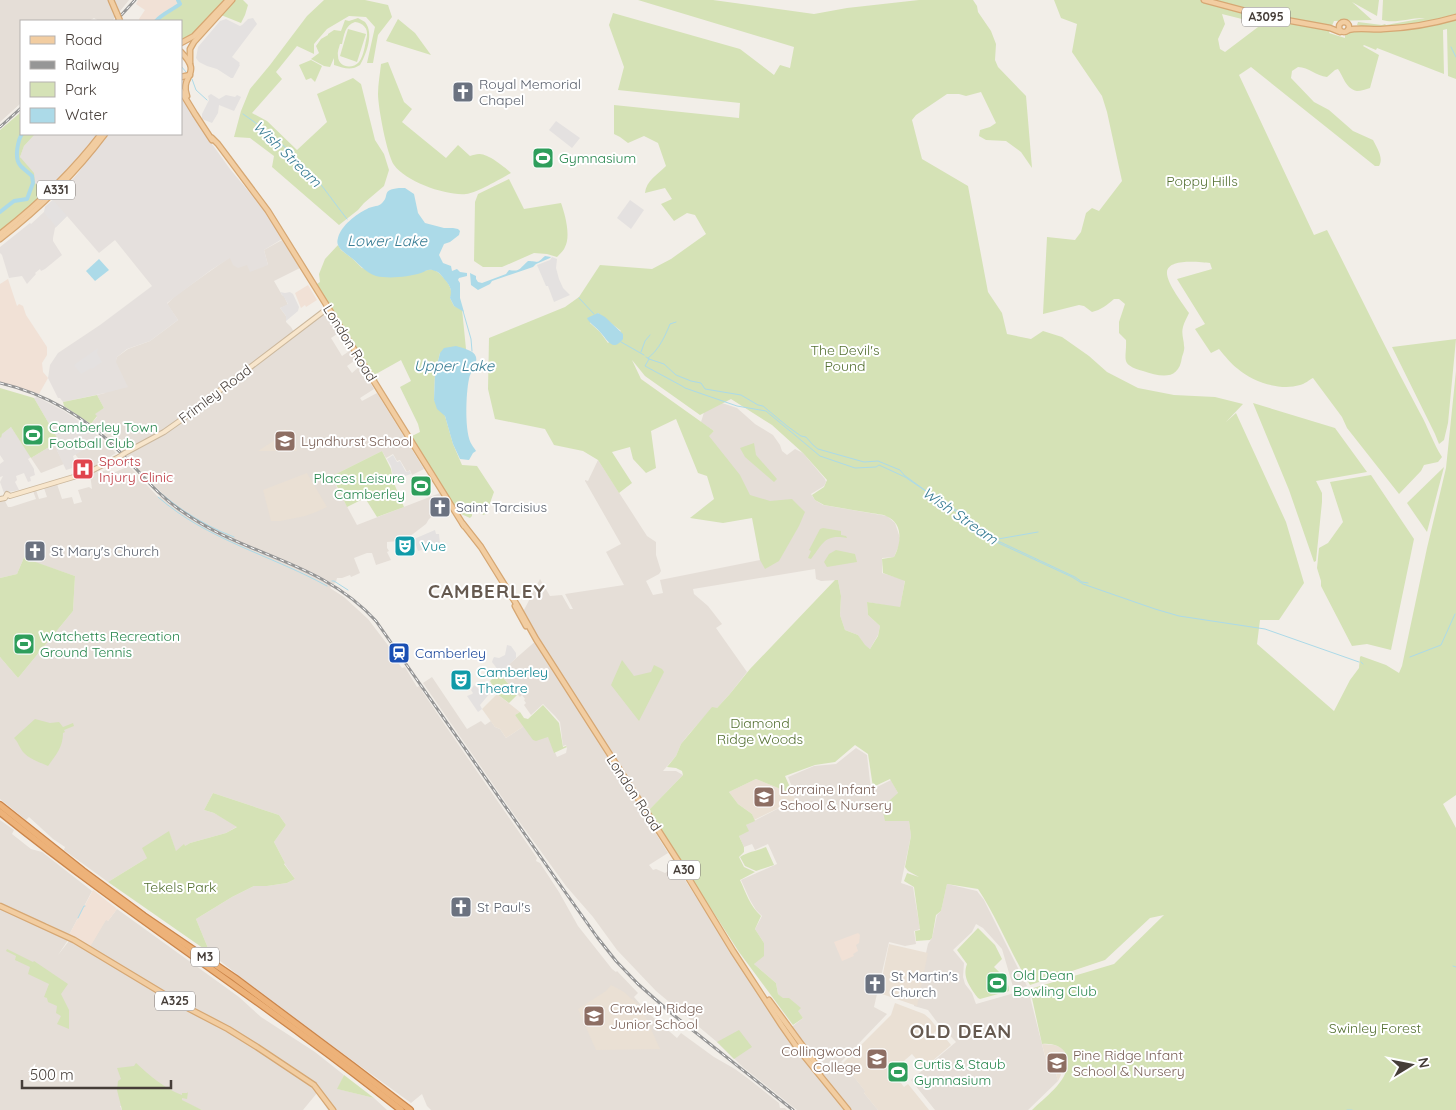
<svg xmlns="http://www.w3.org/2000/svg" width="1456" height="1110" font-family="Quicksand,sans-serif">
<rect width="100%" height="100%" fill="#f2eee8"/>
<g fill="#e5ded7">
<path d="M 0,0 L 129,0 L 112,21 L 99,21 L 94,18 L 89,21 L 21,21 L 21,103 L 0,122 Z"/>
<path d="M 282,240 L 300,268 L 274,281 L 282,295 L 284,296 L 288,305 L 280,308 L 286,316 L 286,322 L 291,327 L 295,334 L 327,311 L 340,332 L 331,338 L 339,351 L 342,356 L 351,350 L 357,359 L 347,366 L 352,373 L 360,366 L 374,389 L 360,398 L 362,401 L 377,393 L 424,469 L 412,475 L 410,470 L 407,472 L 400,460 L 397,461 L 393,454 L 386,458 L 382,451 L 332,476 L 337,488 L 357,525 L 440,493 L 447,505 L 437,512 L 429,519 L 426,524 L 409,537 L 399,541 L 387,542 L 387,548 L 389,551 L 387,552 L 391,560 L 376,565 L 372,553 L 367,553 L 354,558 L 360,573 L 351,577 L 350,575 L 342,578 L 337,578 L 336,582 L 330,588 L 344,597 L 368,619 L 394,653 L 392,655 L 402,668 L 405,667 L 417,687 L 420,686 L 422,689 L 422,691 L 447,728 L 537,858 L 536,861 L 540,863 L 559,892 L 578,926 L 612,969 L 616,972 L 617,971 L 638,993 L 634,997 L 648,1013 L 677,1038 L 681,1033 L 714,1057 L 735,1069 L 750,1080 L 779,1103 L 780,1108 L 785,1108 L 787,1110 L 431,1110 L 427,1106 L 422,1094 L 411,1103 L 272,1002 L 210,953 L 196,919 L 232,897 L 254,886 L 267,886 L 287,883 L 295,879 L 284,863 L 285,863 L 274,842 L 286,825 L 279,815 L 213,793 L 204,810 L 214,813 L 238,826 L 226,833 L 190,843 L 176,852 L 169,832 L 147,858 L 108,882 L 64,850 L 65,847 L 53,839 L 29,817 L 26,820 L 0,799 L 0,657 L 18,678 L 73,611 L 75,576 L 34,562 L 40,545 L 31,541 L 17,574 L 0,578 L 0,502 L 5,501 L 8,507 L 11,507 L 36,499 L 33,491 L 36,490 L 39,499 L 47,497 L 44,488 L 57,484 L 62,499 L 72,497 L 74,504 L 82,502 L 78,490 L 89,487 L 92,489 L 90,474 L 84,463 L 78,458 L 75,454 L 102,439 L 116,453 L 95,466 L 98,473 L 109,469 L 111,474 L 129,466 L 159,498 L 163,494 L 137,469 L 121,449 L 91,424 L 97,417 L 94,414 L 104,408 L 97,395 L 105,393 L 117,357 L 128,349 L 150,341 L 178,320 L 167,304 L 175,296 L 230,257 L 247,265 L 268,265 L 264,250 Z"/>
<path d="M 716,401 L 737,408 L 755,424 L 773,435 L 780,445 L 782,451 L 787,455 L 795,449 L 803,453 L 825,479 L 826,482 L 824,486 L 811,494 L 815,500 L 823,505 L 887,516 L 895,523 L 900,538 L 899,545 L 894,557 L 882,558 L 882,573 L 905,580 L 900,608 L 867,602 L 868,615 L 880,626 L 878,635 L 870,649 L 864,645 L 858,635 L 845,630 L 840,615 L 841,596 L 838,580 L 821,581 L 816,579 L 815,569 L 693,589 L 694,594 L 708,606 L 722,624 L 716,628 L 747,672 L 729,695 L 717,708 L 712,708 L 689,734 L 681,744 L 676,756 L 663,771 L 676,771 L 683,775 L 649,810 L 643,813 L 668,853 L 649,865 L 653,870 L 656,869 L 665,873 L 676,866 L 784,1033 L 803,1018 L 797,1011 L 778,994 L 776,983 L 754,964 L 764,943 L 755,929 L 762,916 L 756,910 L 750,900 L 741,880 L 777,864 L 768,844 L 755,850 L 752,844 L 744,847 L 739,836 L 746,825 L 795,800 L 792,787 L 788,777 L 814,766 L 836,764 L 856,748 L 867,755 L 871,790 L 891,780 L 898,793 L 909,821 L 911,836 L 901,883 L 913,887 L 920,929 L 914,931 L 916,944 L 905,946 L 889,942 L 874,1007 L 887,1014 L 841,1062 L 843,1063 L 866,1092 L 864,1093 L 878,1110 L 797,1110 L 744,1068 L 717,1042 L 656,991 L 617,950 L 593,917 L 566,886 L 513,813 L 423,683 L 432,677 L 467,729 L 481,721 L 485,725 L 491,721 L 495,727 L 500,729 L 506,738 L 524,726 L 533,739 L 546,731 L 557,757 L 566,753 L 567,748 L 566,745 L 563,746 L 560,722 L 555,716 L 543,704 L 531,715 L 524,705 L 526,703 L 524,700 L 525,699 L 522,695 L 520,697 L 499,673 L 538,639 L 523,612 L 540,579 L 550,596 L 562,595 L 570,609 L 573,609 L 565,594 L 624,585 L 606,552 L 621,544 L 585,481 L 585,480 L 588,481 L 598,460 L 647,536 L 656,542 L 656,555 L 661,571 L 659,574 L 646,581 L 653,595 L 663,593 L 660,580 L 760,560 L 752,505 L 706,438 L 714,431 L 701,422 L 705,409 Z"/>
<path d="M 54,444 L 64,464 L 41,473 L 31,458 Z"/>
<path d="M 0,820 L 14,830 L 12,834 L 31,849 L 42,852 L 92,891 L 69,935 L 62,932 L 62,931 L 46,923 L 44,928 L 68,940 L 58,955 L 69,941 L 87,951 L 106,919 L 108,921 L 117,909 L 239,997 L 261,1017 L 315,1052 L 344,1075 L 338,1089 L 374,1098 L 387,1110 L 328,1110 L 317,1093 L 303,1110 L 202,1110 L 186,1103 L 120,1106 L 122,1110 L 0,1110 Z"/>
<path d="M 947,884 L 977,891 L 984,900 L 1027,986 L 1014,990 L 1002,949 L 983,928 L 976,924 L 972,932 L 953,950 L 964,963 L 963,977 L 965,984 L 972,993 L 976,1004 L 1028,989 L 1049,1072 L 1055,1070 L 1058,1081 L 1028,1110 L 935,1110 L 911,1080 L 956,1042 L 937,1022 L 928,1010 L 914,1006 L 928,944 L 932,938 L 937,915 L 941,911 Z"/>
</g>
<g fill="#f1e1d6">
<path d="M 138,0 L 177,0 L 179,4 L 158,18 L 156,21 L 140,21 L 139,19 L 145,10 L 136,4 Z"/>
<path d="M 8,279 L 17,306 L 19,304 L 23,306 L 26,315 L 47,347 L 47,355 L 42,363 L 43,372 L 48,378 L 39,394 L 0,382 L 0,284 Z"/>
<path d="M 308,285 L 317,300 L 306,307 L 305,305 L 301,308 L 295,293 Z"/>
<path d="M 93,890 L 117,909 L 108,921 L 106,920 L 90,947 L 69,935 Z"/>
<path d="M 858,933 L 860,935 L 859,943 L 856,945 L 858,951 L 853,954 L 854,956 L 842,961 L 834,942 Z"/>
</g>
<g fill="#e5e0dd">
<path d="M 181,96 L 212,144 L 230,169 L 265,211 L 282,239 L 264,250 L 268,265 L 250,272 L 247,265 L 238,268 L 233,265 L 230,258 L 211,270 L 167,303 L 178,320 L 150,341 L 127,349 L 117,357 L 116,362 L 128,387 L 105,393 L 63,402 L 60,398 L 58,398 L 48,378 L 50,365 L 58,353 L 100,325 L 152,286 L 115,240 L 99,253 L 67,216 L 55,228 L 53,238 L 53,241 L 62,255 L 45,269 L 41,271 L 40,269 L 35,273 L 36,274 L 27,284 L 22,276 L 9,278 L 2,255 L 0,253 L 0,247 L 30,223 L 31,224 L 45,211 L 45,207 L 61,193 L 78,173 L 107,134 L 181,134 Z"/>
<path d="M 35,134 L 98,134 L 71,165 L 45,192 L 35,183 L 20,157 L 24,146 Z"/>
<path d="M 37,397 L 64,411 L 83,424 L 102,439 L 73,456 L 74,460 L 82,465 L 66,470 L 54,444 L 59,441 L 34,398 Z"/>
<path d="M 11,427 L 31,457 L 28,459 L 34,469 L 34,471 L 35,475 L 30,477 L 31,481 L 28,482 L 24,473 L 16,476 L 17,480 L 15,482 L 19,490 L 4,493 L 0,482 L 3,476 L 0,477 L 0,464 L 4,461 L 0,455 L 0,437 L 2,434 Z"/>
</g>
<g fill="#eae0d4">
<path d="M 285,429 L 295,437 L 297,451 L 258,451 L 275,440 Z"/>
<path d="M 307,473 L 327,507 L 316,512 L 305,516 L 280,521 L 271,521 L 263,490 Z"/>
<path d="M 497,694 L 520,712 L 515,715 L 524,726 L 506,738 L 500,729 L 495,727 L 482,709 Z"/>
<path d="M 756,779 L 793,794 L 795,800 L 754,820 L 752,814 L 738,804 L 729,792 Z"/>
<path d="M 889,944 L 928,953 L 917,1006 L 879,993 Z"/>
<path d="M 611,985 L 624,992 L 641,1007 L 660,1049 L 596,1050 L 578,1009 L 606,991 Z"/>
<path d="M 895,1003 L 924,1014 L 930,1019 L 938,1029 L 934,1033 L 933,1039 L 942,1034 L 951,1045 L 924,1068 L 912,1054 L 892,1071 L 904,1087 L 908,1084 L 929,1110 L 878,1110 L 864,1093 L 865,1091 L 843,1063 L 891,1015 Z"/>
<path d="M 1042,1044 L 1054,1045 L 1060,1047 L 1064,1050 L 1067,1055 L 1068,1061 L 1065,1065 L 1059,1067 L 1061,1075 L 1058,1081 L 1055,1070 L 1049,1072 Z"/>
</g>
<g fill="#d5e2b6" fill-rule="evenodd">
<path d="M 179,0 L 225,0 L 189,37 L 181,41 L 181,21 L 157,21 L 181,4 Z"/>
<path d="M 235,0 L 243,0 L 248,5 L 245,15 L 241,23 L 221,15 Z"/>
<path d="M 324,0 L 365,0 L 388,5 L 392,17 L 378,35 L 373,63 L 367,63 L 375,27 L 366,17 L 349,16 L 327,29 L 314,44 L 314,54 L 297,46 L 276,72 L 282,79 L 252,113 L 267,121 L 297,150 L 327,122 L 317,94 L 353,78 L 361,84 L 375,140 L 384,154 L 389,170 L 384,186 L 364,203 L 358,210 L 339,225 L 272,167 L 274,156 L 250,138 L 234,137 L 241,111 L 250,89 L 270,65 L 307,16 Z"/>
<path d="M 638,0 L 713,0 L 814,14 L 847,8 L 919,0 L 973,0 L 977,6 L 978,12 L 991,31 L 996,44 L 995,60 L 998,67 L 1026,96 L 1032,168 L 1021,152 L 1006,141 L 986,140 L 979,136 L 980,130 L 990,127 L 996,123 L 981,92 L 966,96 L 959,94 L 947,94 L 916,115 L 912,120 L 922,159 L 968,186 L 988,292 L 1002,313 L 1007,334 L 1031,339 L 1043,331 L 1062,337 L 1089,356 L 1107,372 L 1138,388 L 1174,395 L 1215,397 L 1243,404 L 1226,422 L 1236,413 L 1286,522 L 1304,583 L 1279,620 L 1260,620 L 1257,644 L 1334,711 L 1350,680 L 1359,668 L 1360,657 L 1361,656 L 1386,665 L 1399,673 L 1402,666 L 1427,548 L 1446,468 L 1456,371 L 1456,795 L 1443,804 L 1456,828 L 1456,1110 L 1032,1110 C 1046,1096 1075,1077 1066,1054 C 1062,1045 1050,1043 1042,1044 L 1030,989 L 1114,964 L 1164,915 L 1150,918 L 1105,960 L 1030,985 C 1011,954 998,919 978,889 L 947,884 L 941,911 L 936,915 L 932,938 L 930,940 L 916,941 L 915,931 L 920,930 L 914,887 L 904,881 L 907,873 L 919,877 L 908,871 L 905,867 L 911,836 L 909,821 L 885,821 L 882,807 L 898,793 L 890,779 L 873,787 L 868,754 L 855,745 L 835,762 L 815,765 L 785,776 L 793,794 L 756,779 L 729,792 L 738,804 L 752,814 L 755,821 L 746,825 L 749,831 L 739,836 L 744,847 L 744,852 L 739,857 L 744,867 L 755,872 L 740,880 C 746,893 750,906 761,916 L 755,929 L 764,943 L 764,956 L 754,964 L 776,983 L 778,994 L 783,998 L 789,998 L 801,1008 L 798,1011 L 803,1018 L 793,1025 L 739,952 L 648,811 L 683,775 L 682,771 L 676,768 L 667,767 L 676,756 L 681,744 L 712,707 L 717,708 L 729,695 L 750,669 L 835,580 L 838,580 L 841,596 L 840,615 L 845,630 L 858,635 L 865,645 L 870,649 L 878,636 L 880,626 L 868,615 L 867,602 L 900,607 L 905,581 L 883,573 L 882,559 L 894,557 C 901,544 904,523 886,516 C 882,514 875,514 871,513 C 855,510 839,508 824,505 L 815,500 L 812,495 L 824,487 L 827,480 L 803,453 L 772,425 L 731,399 L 700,415 L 645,376 L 632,360 L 641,379 L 714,431 L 709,436 L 740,475 L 750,495 L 770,501 L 792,499 L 805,512 L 799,526 L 779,561 L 765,569 L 760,560 L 752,518 L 723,523 L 690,518 L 714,499 L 707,476 L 698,473 L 676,419 L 651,431 L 656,468 L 646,473 L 633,459 L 630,447 L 612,452 L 632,483 L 619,493 L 598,460 L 583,451 L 554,445 L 545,429 L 495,419 L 488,389 L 489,338 L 565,307 L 579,297 L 600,265 L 652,269 L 671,259 L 706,234 L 695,215 L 687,213 L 674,221 L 661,204 L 672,199 L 665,188 L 645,193 C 646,181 658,174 666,166 L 658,143 L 644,136 L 628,143 L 620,137 L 614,134 L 614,105 L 739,118 L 740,103 L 618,90 L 624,67 L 610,28 L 609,25 L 613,13 L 740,49 L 774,75 L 780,65 L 790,68 L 794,47 ZM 598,313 L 621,331 L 608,343 L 600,332 L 590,323 Z"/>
<path d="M 1054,0 L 1379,0 L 1377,16 L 1352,2 L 1372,20 L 1334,21 L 1329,33 L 1345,38 L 1345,35 L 1350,32 L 1404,30 L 1432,25 L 1456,18 L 1456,79 L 1448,76 L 1447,29 L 1443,30 L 1444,74 L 1377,48 L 1376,50 L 1364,45 L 1363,46 L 1379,55 L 1370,88 C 1366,89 1361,91 1357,91 C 1346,89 1343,76 1338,69 L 1335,70 L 1327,77 C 1316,76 1309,67 1298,67 L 1292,71 L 1291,78 L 1314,102 L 1329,110 L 1353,131 L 1373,140 C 1377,148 1384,158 1379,166 L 1375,166 L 1251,67 L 1239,75 L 1314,235 L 1327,230 C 1358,291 1387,352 1420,413 C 1428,427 1433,443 1442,457 L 1438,462 L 1424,465 L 1421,471 L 1399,494 L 1347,428 L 1342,417 L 1313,378 C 1309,380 1305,384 1300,385 C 1280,391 1253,382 1238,369 C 1231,364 1225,356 1219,349 L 1211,353 L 1195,329 L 1205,324 L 1177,279 L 1212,269 L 1210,263 C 1200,262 1168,258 1167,272 C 1166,282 1183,304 1189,313 C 1187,318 1184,322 1183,327 C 1181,334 1184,340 1184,346 C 1185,349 1183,354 1182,357 C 1179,381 1161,377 1143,371 C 1119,364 1127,360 1126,340 L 1119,333 L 1119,322 L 1125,304 L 1119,299 L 1114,299 C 1107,305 1101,310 1092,312 L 1084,306 L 1079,305 L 1043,314 L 1047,237 L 1075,240 L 1081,232 L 1086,213 L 1092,208 L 1099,211 L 1122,181 L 1107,112 L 1102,96 L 1072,52 L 1077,24 L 1061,18 ZM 1222,14 L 1262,24 L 1225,52 L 1220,49 L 1218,39 L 1225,24 Z"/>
<path d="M 1383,0 L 1456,0 L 1456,14 C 1429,21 1384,33 1357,25 L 1358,22 L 1382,25 L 1385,24 L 1386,25 L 1425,18 C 1412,17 1396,24 1382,20 Z"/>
<path d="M 358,18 L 365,22 C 374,33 367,53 360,65 C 351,71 344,68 334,65 L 334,58 L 330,67 L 324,66 L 311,59 L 319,53 L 316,46 L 321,39 L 328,35 L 328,34 L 334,30 L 341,31 L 345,20 L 349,21 ZM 355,22 C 363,23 368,28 367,36 C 365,44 364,56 359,62 C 352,70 338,67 338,56 C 337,52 339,48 340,44 L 342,44 C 344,35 345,25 355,22 Z"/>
<path d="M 398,19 L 415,33 L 431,55 L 386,41 Z"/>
<path d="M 348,29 L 366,34 L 357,62 L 340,56 Z"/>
<path d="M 311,60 L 322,66 L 315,82 L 311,78 L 306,80 L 299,65 Z"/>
<path d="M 388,62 L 404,102 L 412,109 L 402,122 L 446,158 L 458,145 L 470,156 C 473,155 476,154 479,154 C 487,153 505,167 511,173 C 500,179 477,193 466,194 C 447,196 406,182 394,165 C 387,155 378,107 378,94 C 378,84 380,74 381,64 Z"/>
<path d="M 21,112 L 21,134 L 35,134 L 24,146 L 20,157 L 34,173 L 35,183 L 45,192 L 23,213 L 0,231 L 0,213 L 6,208 L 0,212 L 0,130 Z"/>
<path d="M 509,179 L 524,209 L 561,203 C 565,214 571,236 565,247 C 564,250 560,254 557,257 L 547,254 L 534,253 L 502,267 L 483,267 L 474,261 L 475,202 L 478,194 Z"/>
<path d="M 338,245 L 341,250 L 353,259 L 362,268 C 375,271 395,277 408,275 C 415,274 430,268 434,270 C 440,272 451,285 451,291 C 452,294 451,296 450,298 L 454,306 L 462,309 L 466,349 L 440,353 L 435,373 L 434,400 L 445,416 L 453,444 L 462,465 L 477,466 L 494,492 L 486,514 L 483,515 L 478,508 L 472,508 L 472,516 L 470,518 L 459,513 L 410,437 L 420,432 L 418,424 L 400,387 L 411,381 L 401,360 L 376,374 L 378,379 L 375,381 L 317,284 L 320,282 L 319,274 L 325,259 Z"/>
<path d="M 1456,339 L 1448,423 L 1444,440 L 1439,444 L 1435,434 L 1392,347 Z"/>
<path d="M 0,388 L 34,398 L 59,441 L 31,458 L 11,427 L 2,434 L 1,438 L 0,437 Z"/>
<path d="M 97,395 L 104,408 L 95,414 L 97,416 L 91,424 L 64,406 L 63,402 Z"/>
<path d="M 1253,403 L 1335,428 L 1367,472 L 1316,481 L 1322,493 L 1322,502 L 1316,561 L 1314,562 L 1289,490 Z"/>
<path d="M 754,443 L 756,455 L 777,479 L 774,482 L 745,457 L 740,448 Z"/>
<path d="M 382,451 L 391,469 L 393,481 L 404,507 L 377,517 L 365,498 L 347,507 L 332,476 Z"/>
<path d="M 1444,467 L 1427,532 L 1407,503 Z"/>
<path d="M 1371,475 L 1414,539 L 1391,650 L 1367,644 L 1352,646 L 1321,586 L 1321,581 L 1317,568 L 1319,548 L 1328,543 L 1343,522 L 1330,482 Z"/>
<path d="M 823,528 L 841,531 L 841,535 L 846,536 L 847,538 C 824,534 823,544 811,559 L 808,558 L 811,551 L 809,550 L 820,529 Z"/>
<path d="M 31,541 L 32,542 L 27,559 L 75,576 L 73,611 L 18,678 L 0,657 L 0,578 L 17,574 Z"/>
<path d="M 836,550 L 855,554 L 857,562 L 827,567 L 824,562 L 829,554 Z"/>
<path d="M 622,660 L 634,676 L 651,672 L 654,665 L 662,669 L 664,672 L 639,721 L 611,685 Z"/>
<path d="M 499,673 L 512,688 L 513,687 L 518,694 L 509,703 L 497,694 L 490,681 Z"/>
<path d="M 543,705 L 559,723 L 563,747 L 566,746 L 567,747 L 554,753 L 548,737 L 536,741 L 533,740 L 515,715 L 520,712 L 524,718 L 528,719 Z"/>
<path d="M 35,719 L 50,723 L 59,722 L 63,727 L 73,723 L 74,726 L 64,730 L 65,732 L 63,733 C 63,747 56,755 48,766 C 39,762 26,758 21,749 C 18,744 18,742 14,738 Z"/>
<path d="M 213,793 L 279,815 L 286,825 L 274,842 L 285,863 L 284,864 L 295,879 L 287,883 L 267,886 L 254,886 L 232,897 L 196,919 L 210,953 L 108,882 L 147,858 L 142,848 L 169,831 L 176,851 L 184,844 L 185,846 L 190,843 L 226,833 L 237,827 L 214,813 L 204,810 Z"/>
<path d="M 766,847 L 774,865 L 756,871 L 745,866 L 740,857 C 748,852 757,851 766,847 Z"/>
<path d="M 978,928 L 995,945 L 1002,959 L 994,967 C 1001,974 1009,980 1009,991 L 980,999 L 978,998 C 970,987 962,977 967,964 L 957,950 Z"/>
<path d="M 7,949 L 33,962 L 34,961 L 68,984 L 61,994 L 69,1010 L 69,1029 L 57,1024 L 61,1016 L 56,1013 L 57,1006 L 48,1002 L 47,998 L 44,997 L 49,984 L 28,974 L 30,967 L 15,960 L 16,956 L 6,951 Z"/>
<path d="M 739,1030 L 752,1047 L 734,1059 L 717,1042 Z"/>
<path d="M 136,1063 C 150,1076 164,1088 182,1095 L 182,1093 L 187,1093 L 188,1092 L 187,1099 L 182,1098 L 182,1100 L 202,1110 L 122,1110 L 117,1090 L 118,1081 L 121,1079 L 117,1068 L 134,1066 Z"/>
<path d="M 344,1075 L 374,1098 L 337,1089 Z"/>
</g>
<g fill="#e4e1e0">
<path d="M 253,18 L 257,24 L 232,57 L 240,63 L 239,64 L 240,65 L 233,78 L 231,78 L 217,69 L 207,66 L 199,62 L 196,58 L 198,47 L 220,21 L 226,19 L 240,26 L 242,25 L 248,19 Z"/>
<path d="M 211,94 L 219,99 L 226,95 L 235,97 L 237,95 L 241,97 L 234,111 L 219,105 L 218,113 L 212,123 L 202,119 L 202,114 L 209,100 L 208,96 Z"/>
<path d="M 556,121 L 580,138 L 572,148 L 549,130 Z"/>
<path d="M 53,200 L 67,216 L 56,227 L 50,219 L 51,218 L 49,219 L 44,212 L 45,207 Z"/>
<path d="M 630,200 L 644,210 L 631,229 L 617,218 Z"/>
<path d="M 552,257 L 557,259 L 556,268 L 559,279 L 563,288 L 570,295 L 554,302 L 548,286 L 546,286 L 537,265 L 550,260 Z"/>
<path d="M 280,292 L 285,293 L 290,292 L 293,294 L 299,307 L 298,311 L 286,321 L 286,316 L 280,308 L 288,304 L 284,297 Z"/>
<path d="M 98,348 L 97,353 L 102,362 L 92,369 L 91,368 L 81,374 L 74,365 Z"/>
<path d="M 393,455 L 397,462 L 400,461 L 406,472 L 410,471 L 411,474 L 405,476 L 404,474 L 402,475 L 403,477 L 394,481 L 391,466 L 387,459 Z"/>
<path d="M 435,530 L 436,534 L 439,534 L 440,544 L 418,551 L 414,539 Z"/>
<path d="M 507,645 L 511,646 L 516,653 L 516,658 L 501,672 L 498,670 L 492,662 L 493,659 L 494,657 L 499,658 L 505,655 Z"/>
<path d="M 474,685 L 480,690 L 485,686 L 491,692 L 480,705 L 482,709 L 478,712 L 467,696 L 472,694 L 473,693 L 471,690 Z"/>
</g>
<g fill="#acdae8">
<path d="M 399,188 L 405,188 L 414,194 L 418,213 L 425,223 L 444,228 L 453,228 L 458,229 L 460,231 L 459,235 L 450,242 L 444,244 L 439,255 L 443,263 L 451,266 L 452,271 L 457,269 L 460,272 L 467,273 L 467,276 L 459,278 L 458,280 L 460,283 L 460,298 L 464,312 L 454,306 L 450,298 C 452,291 451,287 446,281 C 443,278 440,272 435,271 C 429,268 426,271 421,273 C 408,277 389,279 376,276 C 364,272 358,262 349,256 C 343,251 335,247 338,238 C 341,226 356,214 367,209 C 371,206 377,207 381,204 C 391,196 380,190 399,188 Z"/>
<path d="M 545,256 L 551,257 L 550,258 L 536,264 L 533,267 L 492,281 L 490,284 L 478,290 L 471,285 L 470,273 L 476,276 L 476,279 L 478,282 L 482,283 L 506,274 L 509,270 C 520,272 519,269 528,261 C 540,261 535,265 545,256 Z"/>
<path d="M 99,259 L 109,270 L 95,281 L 86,271 Z"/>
<path d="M 598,313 L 605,317 L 623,334 L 623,339 C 613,352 608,341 601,333 C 597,328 592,325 588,320 L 587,318 Z"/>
<path d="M 456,346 C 462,348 474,350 476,357 C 478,363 470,372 469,379 C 466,392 464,434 472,445 C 473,447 475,449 476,451 L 473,453 L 469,460 L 460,459 L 453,444 L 445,416 L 437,409 L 434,400 L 435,373 L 440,353 L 444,348 Z"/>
</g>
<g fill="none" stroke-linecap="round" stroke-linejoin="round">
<g stroke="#acdae8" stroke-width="1">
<path d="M 1451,47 L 1456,57"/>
<path d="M 181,66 L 186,72"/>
<path d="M 192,79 L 196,90 L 207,100"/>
<path d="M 243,114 C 268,131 291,151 311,173 C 324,187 335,204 347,219"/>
<path d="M 579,298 L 594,314"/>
<path d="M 463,311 L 471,339 L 472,351"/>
<path d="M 621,342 L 644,355"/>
<path d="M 641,352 L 645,341 L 650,335"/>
<path d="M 646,357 L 649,359 L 664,364 L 676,375 L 691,381 L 701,383 L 705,389 L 741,395 L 758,405 L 763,406 L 787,426 L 801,436 L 806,437 L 813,445 L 818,449 L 864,462 L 878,461 L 900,470 L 904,475 L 933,496 L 961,513 L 993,540 L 997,541 L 998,539 L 1038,532"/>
<path d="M 648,358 C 659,350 665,336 670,324 L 676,322"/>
<path d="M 649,359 L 645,366 L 682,386 L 685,388 L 737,406 L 766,411 L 820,456 L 855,468 L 876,467 L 879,465 L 905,477 L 958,513 L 990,539 L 1072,577 L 1083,584 L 1155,609 L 1179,616 L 1265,629 L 1359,662"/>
<path d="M 142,475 C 167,502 200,524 234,537"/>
<path d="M 158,497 C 207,540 271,555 327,586"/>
<path d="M 998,541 L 1075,577 L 1082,582 L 1088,583"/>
<path d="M 332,581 L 334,581 L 348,590"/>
<path d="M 1410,657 L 1441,645 L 1455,614"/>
<path d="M 1361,662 L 1363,664"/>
<path d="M 78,918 L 84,906 L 85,906"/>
<path d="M 1453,966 L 1456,967"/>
<path d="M 1347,1110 L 1352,1110"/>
</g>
<g stroke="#acdae8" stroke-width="4">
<path d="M 156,21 C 162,14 172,10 180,4 L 178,0"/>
<path d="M 0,212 L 14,201 L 27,199 L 33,183 L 32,176 C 28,172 23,169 20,165 C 14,158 18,140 22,134"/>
</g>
<g stroke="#ccb89d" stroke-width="6">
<g id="secondary">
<path d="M 125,453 L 164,432 L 181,420 L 328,308"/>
<path d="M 0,499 L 5,498 L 7,494 L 10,496 L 87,473 L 119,457"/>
</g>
</g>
<g stroke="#d6a773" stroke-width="7">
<g id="primary">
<path d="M 111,0 L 117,14"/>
<path d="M 1204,0 L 1264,16 L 1330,28 L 1340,32"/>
<circle cx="1344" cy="27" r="5"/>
<path d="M 1348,30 C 1359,27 1372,30 1383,29 C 1408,28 1432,24 1456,17"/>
<path d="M 181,43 L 194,36 L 228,0"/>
<path d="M 181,52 C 204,75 179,75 187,96"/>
<path d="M 190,63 L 190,49 L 194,42 L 232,0"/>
<path d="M 181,77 L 190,75"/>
<path d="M 181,91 L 195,114 L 212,140"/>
<path d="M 212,138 L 218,144 L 268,211 L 464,526"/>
<path d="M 0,234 C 37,205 72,172 101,134"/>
<path d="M 0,239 C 39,209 75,174 105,134"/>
<path d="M 463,524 L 481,547 L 517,605 L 536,639 L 680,864 L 733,951 L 782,1026 L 796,1046 L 848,1110"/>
<path d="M 515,606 L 526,626"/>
<path d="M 0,906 L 74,940 L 182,1005 L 228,1029 L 257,1047 L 314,1085 L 333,1110"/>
<path d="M 769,1000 L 821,1071"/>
</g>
</g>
<g stroke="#cb854a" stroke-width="8">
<g id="motorway">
<path d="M 0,805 L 83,871 L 144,916 L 235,978 L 354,1067 L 410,1110"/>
<path d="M 0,812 C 130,917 271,1006 401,1110"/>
</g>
</g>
<use href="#secondary" stroke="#f8e6cc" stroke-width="4"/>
<use href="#primary" stroke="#f2cda1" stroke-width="4.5"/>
<use href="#motorway" stroke="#edb279" stroke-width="5.5"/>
<g stroke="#969696" stroke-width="3">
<g id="rail">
<path d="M 116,21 L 135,0"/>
<path d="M 0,127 L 21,108"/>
<path d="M 0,383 C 46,394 87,418 120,452 C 141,473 157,495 183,512 C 245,556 322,561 376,621 L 556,879 L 597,937 L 616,961 L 638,984 L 671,1013 L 793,1110"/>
</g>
</g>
<use href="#rail" stroke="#fff" stroke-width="1" stroke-dasharray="4" stroke-linecap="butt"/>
<g stroke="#ccb89d" stroke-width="6" stroke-linecap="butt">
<path id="secondary-bridge" d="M 119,457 L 125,453"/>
</g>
<g stroke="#d6a773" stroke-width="7" stroke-linecap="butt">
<path id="primary-bridge" d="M 117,14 L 120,21"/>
</g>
<use href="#secondary-bridge" stroke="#f8e6cc" stroke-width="4"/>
<use href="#primary-bridge" stroke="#f2cda1" stroke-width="4.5"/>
</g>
<defs>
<g id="church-square" transform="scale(1.125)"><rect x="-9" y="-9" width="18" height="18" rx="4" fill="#6b7280" stroke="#fff"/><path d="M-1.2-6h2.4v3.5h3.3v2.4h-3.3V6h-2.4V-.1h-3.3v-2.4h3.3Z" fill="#fff"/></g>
<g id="stadium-square" transform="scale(1.125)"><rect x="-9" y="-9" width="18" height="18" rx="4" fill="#2e9e5b" stroke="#fff"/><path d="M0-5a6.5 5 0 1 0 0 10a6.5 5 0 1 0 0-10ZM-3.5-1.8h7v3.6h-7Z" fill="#fff"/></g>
<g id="school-square" transform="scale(1.125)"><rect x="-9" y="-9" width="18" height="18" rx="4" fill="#8d6e63" stroke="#fff"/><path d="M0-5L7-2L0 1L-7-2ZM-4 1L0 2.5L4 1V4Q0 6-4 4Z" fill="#fff"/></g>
<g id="hospital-square" transform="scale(1.125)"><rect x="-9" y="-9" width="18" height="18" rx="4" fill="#e0444e" stroke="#fff"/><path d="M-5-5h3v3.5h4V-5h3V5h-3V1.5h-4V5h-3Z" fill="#fff"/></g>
<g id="theatre-square" transform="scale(1.125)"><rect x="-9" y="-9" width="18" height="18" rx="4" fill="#0f9aa8" stroke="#fff"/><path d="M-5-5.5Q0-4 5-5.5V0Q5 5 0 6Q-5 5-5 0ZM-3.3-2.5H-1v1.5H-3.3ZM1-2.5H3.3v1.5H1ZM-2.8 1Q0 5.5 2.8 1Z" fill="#fff"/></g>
<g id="station-square" transform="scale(1.125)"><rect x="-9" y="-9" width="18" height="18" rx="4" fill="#1a4fb4" stroke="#fff"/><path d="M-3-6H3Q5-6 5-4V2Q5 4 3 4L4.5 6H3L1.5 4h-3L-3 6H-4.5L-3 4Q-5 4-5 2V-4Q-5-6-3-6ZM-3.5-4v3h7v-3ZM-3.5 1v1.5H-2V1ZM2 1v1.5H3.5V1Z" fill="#fff"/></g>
</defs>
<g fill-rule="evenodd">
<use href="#church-square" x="463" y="92"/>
<use href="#stadium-square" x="543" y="158"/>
<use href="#stadium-square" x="33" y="435"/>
<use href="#school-square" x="285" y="441"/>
<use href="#hospital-square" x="83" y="469"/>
<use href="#stadium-square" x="421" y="486"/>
<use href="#church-square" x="440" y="507"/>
<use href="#theatre-square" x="405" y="546"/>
<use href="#church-square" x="35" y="551"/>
<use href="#stadium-square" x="24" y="644"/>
<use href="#station-square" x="399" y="653"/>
<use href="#theatre-square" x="461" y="680"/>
<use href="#school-square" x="764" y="797"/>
<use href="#church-square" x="461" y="907"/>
<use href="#stadium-square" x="997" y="983"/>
<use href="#church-square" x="875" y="984"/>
<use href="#school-square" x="594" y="1016"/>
<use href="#school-square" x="877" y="1059"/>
<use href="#school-square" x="1057" y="1063"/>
<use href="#stadium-square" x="898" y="1072"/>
</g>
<g text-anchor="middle" stroke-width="4" stroke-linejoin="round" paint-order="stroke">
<g fill="#fff" stroke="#7d7774" stroke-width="1">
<rect x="1242" y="7.5" width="48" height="19" rx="4"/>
<rect x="37" y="180.5" width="38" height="19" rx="4"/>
<rect x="668" y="860.5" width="32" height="19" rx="4"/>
<rect x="191" y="947.5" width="28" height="19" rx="4"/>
<rect x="155" y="991.5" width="40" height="19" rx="4"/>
</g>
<g font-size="12" font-weight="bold" fill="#453d38">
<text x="1266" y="21">A3095</text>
<text x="56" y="194">A331</text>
<text x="684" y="874">A30</text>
<text x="205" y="961">M3</text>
<text x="175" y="1005">A325</text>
</g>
<g font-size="14" fill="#5b616d" stroke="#fff" text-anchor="start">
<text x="479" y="89">Royal Memorial<tspan x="479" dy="16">Chapel</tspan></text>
<text x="456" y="512">Saint Tarcisius</text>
<text x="51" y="556">St Mary's Church</text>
<text x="477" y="912">St Paul's</text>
<text x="891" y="981">St Martin's<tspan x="891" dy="16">Church</tspan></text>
</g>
<g font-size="14" fill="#27864d" stroke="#fff" text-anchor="start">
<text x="559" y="163">Gymnasium</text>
<text x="49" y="432">Camberley Town<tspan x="49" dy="16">Football Club</tspan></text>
<text x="405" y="483" text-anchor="end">Places Leisure<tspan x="405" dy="16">Camberley</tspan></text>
<text x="40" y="641">Watchetts Recreation<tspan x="40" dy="16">Ground Tennis</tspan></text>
<text x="1013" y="980">Old Dean<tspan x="1013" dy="16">Bowling Club</tspan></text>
<text x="914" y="1069">Curtis &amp; Staub<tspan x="914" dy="16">Gymnasium</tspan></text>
</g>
<g font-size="14" fill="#547032" stroke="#fff">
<text x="1202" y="186">Poppy Hills</text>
<text x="845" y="355">The Devil's<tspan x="845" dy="16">Pound</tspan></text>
<text x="760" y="728">Diamond<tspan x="760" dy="16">Ridge Woods</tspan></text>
<text x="180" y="892">Tekels Park</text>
<text x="1375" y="1033">Swinley Forest</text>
</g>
<g font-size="14" fill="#453d38" stroke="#fff">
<text transform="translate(350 343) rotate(58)" y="5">London Road</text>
<text transform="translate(215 394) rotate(-37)" y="5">Frimley Road</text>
<text transform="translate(634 793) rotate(57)" y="5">London Road</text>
</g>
<g font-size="14" fill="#785e54" stroke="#fff" text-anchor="start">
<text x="301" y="446">Lyndhurst School</text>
<text x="780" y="794">Lorraine Infant<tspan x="780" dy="16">School &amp; Nursery</tspan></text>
<text x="610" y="1013">Crawley Ridge<tspan x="610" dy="16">Junior School</tspan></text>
<text x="861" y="1056" text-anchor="end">Collingwood<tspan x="861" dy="16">College</tspan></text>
<text x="1073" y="1060">Pine Ridge Infant<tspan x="1073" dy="16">School &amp; Nursery</tspan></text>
</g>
<g font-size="14" fill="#be3a42" stroke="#fff" text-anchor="start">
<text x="99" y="466">Sports<tspan x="99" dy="16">Injury Clinic</tspan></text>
</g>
<g font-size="14" fill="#0d838f" stroke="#fff" text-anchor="start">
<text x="421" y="551">Vue</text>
<text x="477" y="677">Camberley<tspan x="477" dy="16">Theatre</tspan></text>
</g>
<g font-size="14" fill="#164399" stroke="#fff" text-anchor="start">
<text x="415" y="658">Camberley</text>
</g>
<g font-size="15" font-style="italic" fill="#3a7e95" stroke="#fff">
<text transform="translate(287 154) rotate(44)" y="5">Wish Stream</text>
<text x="387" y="246">Lower Lake</text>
<text x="454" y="371">Upper Lake</text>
<text transform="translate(960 516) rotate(35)" y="5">Wish Stream</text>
</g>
<g font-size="19" font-weight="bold" letter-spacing="1" fill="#665a50" stroke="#fff">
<text x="487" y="598">CAMBERLEY</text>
<text x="961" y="1038">OLD DEAN</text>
</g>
</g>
<rect x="20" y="20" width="162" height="115" fill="#ffffff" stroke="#b5b1af"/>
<rect x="30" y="36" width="25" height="8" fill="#f2cda1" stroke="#b5b1af"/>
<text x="65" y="45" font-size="15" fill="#453d38">Road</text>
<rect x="30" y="61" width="25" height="8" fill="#969696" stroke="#b5b1af"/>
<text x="65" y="70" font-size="15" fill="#453d38">Railway</text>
<rect x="30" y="82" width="25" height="15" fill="#d5e2b6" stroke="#b5b1af"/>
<text x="65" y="95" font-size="15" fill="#453d38">Park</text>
<rect x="30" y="108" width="25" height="15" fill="#acdae8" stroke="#b5b1af"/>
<text x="65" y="120" font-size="15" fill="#453d38">Water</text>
<g transform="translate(1411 1065) rotate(80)" stroke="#ffffff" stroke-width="4" paint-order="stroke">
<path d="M0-4L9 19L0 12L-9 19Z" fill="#453d38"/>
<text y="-8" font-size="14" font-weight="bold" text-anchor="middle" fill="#453d38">N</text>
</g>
<path d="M22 1080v8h149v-8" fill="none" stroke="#453d38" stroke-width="2.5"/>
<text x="30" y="1080" font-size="15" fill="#453d38" stroke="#ffffff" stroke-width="4" paint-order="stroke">500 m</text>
</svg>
